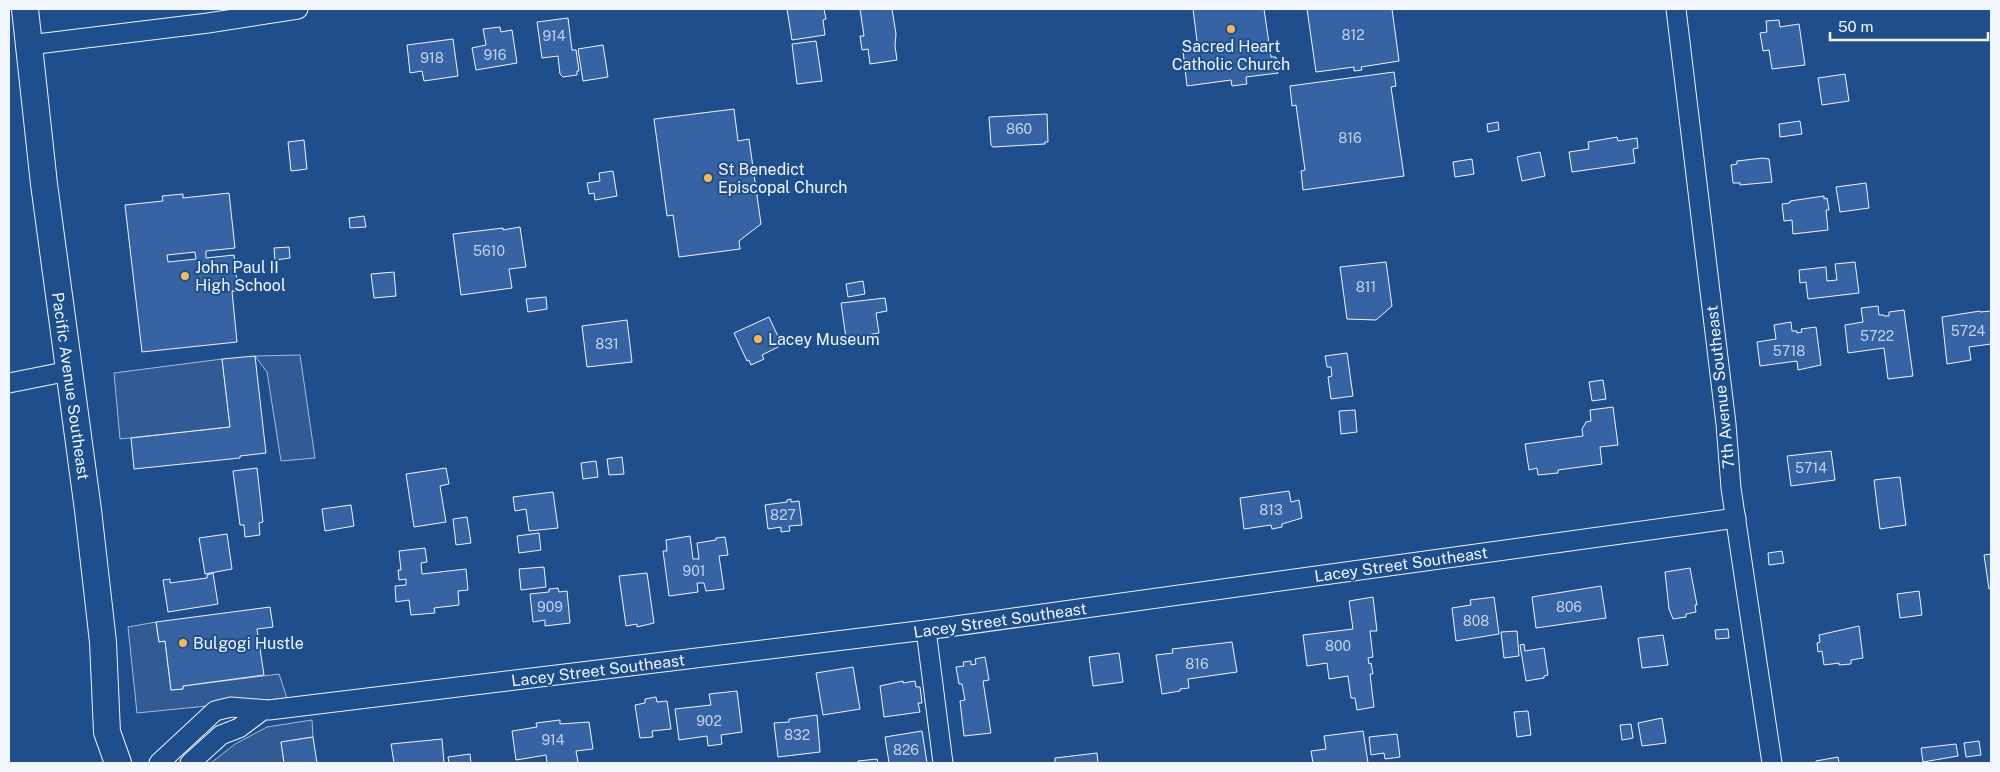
<svg xmlns="http://www.w3.org/2000/svg" width="2000" height="772" font-family="'Public Sans',sans-serif">
<rect width="100%" height="100%" fill="#1f4e8c"/>
<g fill="#305b95" stroke="#a8bbd7">
<path d="M 300,355 L 315,458 L 281,461 L 267,372 L 255,356 Z"/>
<path d="M 222,359 L 230,427 L 120,439 L 114,373 Z"/>
<path d="M 156,622 L 159,642 L 165,641 L 171,690 L 183,689 L 183,686 L 279,674 L 287,698 L 137,713 L 128,627 Z"/>
<path d="M 312,720 L 313,737 L 281,742 L 284,763 L 211,763 L 235,744 L 267,727 Z"/>
</g>
<g fill="#3563a3" stroke="#f2f6ff" fill-rule="evenodd">
<path d="M 787,9 L 824,9 L 826,19 L 823,20 L 825,35 L 792,40 Z"/>
<path d="M 860,9 L 892,9 L 896,34 L 895,46 L 897,60 L 870,64 L 868,49 L 862,50 L 860,36 L 864,36 Z"/>
<path d="M 1193,9 L 1264,9 L 1271,57 L 1276,57 L 1278,73 L 1246,77 L 1247,84 L 1232,86 L 1231,80 L 1187,86 L 1183,51 L 1198,49 Z"/>
<path d="M 1307,9 L 1392,9 L 1399,61 L 1361,67 L 1362,70 L 1354,71 L 1354,67 L 1316,72 Z"/>
<path d="M 568,18 L 572,50 L 576,50 L 579,71 L 577,71 L 577,75 L 563,77 L 560,74 L 558,56 L 542,58 L 537,22 Z"/>
<path d="M 1779,20 L 1780,27 L 1799,24 L 1805,65 L 1772,69 L 1769,50 L 1763,51 L 1760,33 L 1767,32 L 1766,21 Z"/>
<path d="M 500,27 L 501,32 L 512,30 L 517,63 L 476,70 L 472,48 L 486,45 L 483,29 Z"/>
<path d="M 453,39 L 458,76 L 424,81 L 422,71 L 410,73 L 407,45 Z"/>
<path d="M 816,41 L 822,81 L 797,84 L 792,44 Z"/>
<path d="M 603,45 L 608,77 L 583,81 L 578,49 Z"/>
<path d="M 1394,72 L 1396,86 L 1391,87 L 1404,176 L 1303,190 L 1301,171 L 1305,170 L 1296,105 L 1292,106 L 1290,86 Z"/>
<path d="M 1845,74 L 1849,101 L 1822,105 L 1818,78 Z"/>
<path d="M 734,109 L 738,141 L 749,139 L 761,224 L 739,241 L 740,249 L 679,257 L 673,215 L 667,216 L 654,119 Z"/>
<path d="M 1047,114 L 1048,142 L 1045,142 L 1045,144 L 993,147 L 991,145 L 989,117 Z"/>
<path d="M 1800,121 L 1802,134 L 1780,137 L 1779,124 Z"/>
<path d="M 1498,122 L 1499,130 L 1488,132 L 1487,124 Z"/>
<path d="M 1617,137 L 1618,141 L 1637,138 L 1638,148 L 1633,149 L 1635,163 L 1572,172 L 1569,152 L 1589,149 L 1588,142 Z"/>
<path d="M 304,140 L 307,169 L 291,171 L 288,142 Z"/>
<path d="M 1540,152 L 1545,176 L 1522,181 L 1517,157 Z"/>
<path d="M 1763,158 L 1769,159 L 1772,182 L 1740,185 L 1740,183 L 1733,183 L 1731,165 L 1737,164 L 1737,161 Z"/>
<path d="M 1472,159 L 1474,174 L 1455,177 L 1453,162 Z"/>
<path d="M 613,171 L 617,196 L 595,200 L 594,193 L 589,194 L 587,183 L 600,181 L 599,173 Z"/>
<path d="M 1866,183 L 1869,208 L 1840,212 L 1836,187 Z"/>
<path d="M 229,193 L 235,248 L 206,251 L 206,258 L 234,255 L 238,291 L 232,291 L 237,342 L 142,352 L 125,205 L 163,201 L 162,196 L 183,194 L 183,198 ZM 195,252 L 196,259 L 168,262 L 167,255 Z"/>
<path d="M 1824,196 L 1824,199 L 1827,198 L 1829,210 L 1826,210 L 1828,230 L 1793,234 L 1792,220 L 1784,221 L 1782,204 L 1790,203 L 1790,201 Z"/>
<path d="M 364,216 L 366,227 L 350,228 L 349,218 Z"/>
<path d="M 520,227 L 526,267 L 509,269 L 512,288 L 461,295 L 453,234 L 503,228 L 503,230 Z"/>
<path d="M 289,247 L 290,258 L 275,260 L 274,248 Z"/>
<path d="M 1386,262 L 1392,306 L 1376,320 L 1347,319 L 1340,267 Z"/>
<path d="M 1855,262 L 1859,293 L 1808,299 L 1806,282 L 1800,283 L 1799,270 L 1826,267 L 1827,281 L 1837,280 L 1835,264 Z"/>
<path d="M 394,272 L 396,296 L 374,298 L 371,274 Z"/>
<path d="M 863,281 L 865,294 L 848,297 L 846,284 Z"/>
<path d="M 546,297 L 547,309 L 528,312 L 526,299 Z"/>
<path d="M 885,298 L 887,311 L 876,313 L 879,333 L 846,338 L 841,303 Z"/>
<path d="M 1878,306 L 1879,315 L 1884,315 L 1884,316 L 1889,316 L 1889,312 L 1904,310 L 1913,376 L 1888,379 L 1884,348 L 1848,353 L 1845,325 L 1863,322 L 1861,308 Z"/>
<path d="M 1980,311 L 1980,312 L 1991,311 L 1991,344 L 1969,347 L 1971,360 L 1947,364 L 1942,317 Z"/>
<path d="M 769,317 L 782,345 L 762,355 L 764,359 L 751,365 L 749,360 L 747,361 L 734,333 Z"/>
<path d="M 627,320 L 632,362 L 587,367 L 582,326 Z"/>
<path d="M 1791,322 L 1792,331 L 1797,331 L 1797,333 L 1802,332 L 1801,329 L 1816,327 L 1821,365 L 1798,370 L 1797,361 L 1760,366 L 1757,342 L 1776,339 L 1774,325 Z"/>
<path d="M 1347,353 L 1353,396 L 1331,399 L 1328,377 L 1332,376 L 1331,367 L 1327,367 L 1325,356 Z"/>
<path d="M 255,356 L 266,453 L 240,456 L 240,458 L 134,469 L 131,438 L 230,427 L 222,359 Z"/>
<path d="M 1603,380 L 1606,399 L 1592,401 L 1589,382 Z"/>
<path d="M 1613,407 L 1618,445 L 1600,447 L 1602,464 L 1558,470 L 1558,473 L 1538,475 L 1537,468 L 1529,470 L 1525,444 L 1583,436 L 1582,429 L 1586,422 L 1591,421 L 1590,410 Z"/>
<path d="M 1355,410 L 1357,432 L 1341,434 L 1339,411 Z"/>
<path d="M 1831,451 L 1835,480 L 1791,486 L 1787,456 Z"/>
<path d="M 622,457 L 624,474 L 609,475 L 607,459 Z"/>
<path d="M 596,461 L 598,477 L 583,479 L 581,463 Z"/>
<path d="M 257,468 L 263,522 L 259,523 L 260,535 L 245,537 L 244,525 L 240,525 L 233,471 Z"/>
<path d="M 446,468 L 449,484 L 440,486 L 446,522 L 414,527 L 406,474 Z"/>
<path d="M 1900,477 L 1906,525 L 1880,529 L 1874,480 Z"/>
<path d="M 1289,491 L 1291,502 L 1299,500 L 1302,518 L 1282,524 L 1282,527 L 1272,529 L 1271,525 L 1244,529 L 1240,498 Z"/>
<path d="M 553,492 L 558,528 L 529,531 L 526,509 L 515,511 L 513,497 Z"/>
<path d="M 791,499 L 791,502 L 799,501 L 802,525 L 789,526 L 790,531 L 781,532 L 781,527 L 768,529 L 765,505 L 787,502 L 787,500 Z"/>
<path d="M 351,505 L 354,526 L 325,531 L 322,509 Z"/>
<path d="M 467,517 L 471,543 L 456,545 L 453,519 Z"/>
<path d="M 539,533 L 541,550 L 519,553 L 517,536 Z"/>
<path d="M 227,534 L 232,569 L 205,574 L 199,538 Z"/>
<path d="M 690,536 L 693,559 L 699,559 L 697,543 L 716,540 L 716,538 L 725,537 L 728,555 L 719,556 L 724,589 L 706,591 L 704,583 L 697,583 L 698,592 L 669,596 L 663,551 L 667,551 L 666,540 Z"/>
<path d="M 425,548 L 427,562 L 421,563 L 422,574 L 466,569 L 468,590 L 458,591 L 459,605 L 434,608 L 435,613 L 411,615 L 409,600 L 396,602 L 395,586 L 406,585 L 406,579 L 399,580 L 398,570 L 401,570 L 399,551 Z"/>
<path d="M 1782,551 L 1784,563 L 1769,565 L 1768,553 Z"/>
<path d="M 1991,554 L 1991,588 L 1989,589 L 1984,555 Z"/>
<path d="M 544,567 L 546,587 L 521,590 L 519,569 Z"/>
<path d="M 1690,568 L 1697,605 L 1695,605 L 1696,612 L 1686,614 L 1686,617 L 1673,619 L 1669,609 L 1665,572 Z"/>
<path d="M 213,573 L 218,604 L 168,612 L 163,580 L 170,579 L 170,583 L 207,578 L 207,575 Z"/>
<path d="M 647,573 L 654,623 L 637,627 L 637,624 L 626,626 L 619,576 Z"/>
<path d="M 1601,586 L 1606,618 L 1536,628 L 1532,597 Z"/>
<path d="M 558,588 L 559,592 L 567,591 L 570,623 L 545,626 L 545,620 L 533,622 L 530,594 L 549,592 L 549,589 Z"/>
<path d="M 1919,591 L 1922,615 L 1900,618 L 1897,594 Z"/>
<path d="M 1373,597 L 1377,631 L 1370,631 L 1373,657 L 1368,658 L 1369,664 L 1371,663 L 1373,674 L 1370,674 L 1374,707 L 1357,710 L 1355,698 L 1351,698 L 1348,676 L 1329,679 L 1327,663 L 1307,666 L 1303,635 L 1353,629 L 1349,601 Z"/>
<path d="M 1494,597 L 1499,634 L 1456,641 L 1452,608 L 1471,605 L 1470,600 Z"/>
<path d="M 270,607 L 273,627 L 257,629 L 264,675 L 183,686 L 183,689 L 171,690 L 165,641 L 159,642 L 156,622 Z"/>
<path d="M 1859,626 L 1863,658 L 1851,660 L 1851,664 L 1839,665 L 1839,663 L 1824,665 L 1822,651 L 1818,652 L 1817,643 L 1820,642 L 1819,635 Z"/>
<path d="M 1728,629 L 1729,638 L 1716,639 L 1715,630 Z"/>
<path d="M 1517,631 L 1519,656 L 1504,658 L 1501,632 Z"/>
<path d="M 1663,635 L 1668,665 L 1642,668 L 1638,638 Z"/>
<path d="M 1232,642 L 1237,672 L 1188,679 L 1189,688 L 1180,689 L 1180,691 L 1162,694 L 1156,655 L 1173,653 L 1172,649 Z"/>
<path d="M 1524,644 L 1525,651 L 1544,648 L 1548,675 L 1544,676 L 1544,678 L 1526,681 L 1520,645 Z"/>
<path d="M 1119,653 L 1123,682 L 1093,686 L 1089,657 Z"/>
<path d="M 985,657 L 989,680 L 983,681 L 991,733 L 964,736 L 960,701 L 965,700 L 962,684 L 959,684 L 956,667 L 964,666 L 963,662 L 971,661 L 971,665 L 976,664 L 975,659 Z"/>
<path d="M 853,667 L 860,709 L 823,715 L 816,673 Z"/>
<path d="M 903,681 L 903,683 L 915,681 L 916,687 L 920,687 L 922,703 L 918,703 L 920,712 L 884,717 L 880,686 Z"/>
<path d="M 737,691 L 742,732 L 721,735 L 722,744 L 708,746 L 707,736 L 679,740 L 675,709 L 711,705 L 709,694 Z"/>
<path d="M 656,697 L 657,702 L 667,701 L 671,729 L 652,731 L 653,737 L 640,738 L 635,705 L 645,703 L 645,699 Z"/>
<path d="M 1528,711 L 1531,735 L 1517,737 L 1514,712 Z"/>
<path d="M 817,715 L 820,752 L 778,757 L 774,723 L 789,722 L 789,719 Z"/>
<path d="M 1662,718 L 1666,743 L 1642,746 L 1638,723 Z"/>
<path d="M 560,720 L 560,724 L 589,722 L 593,749 L 576,751 L 578,762 L 573,763 L 547,763 L 546,755 L 516,760 L 512,731 L 537,727 L 536,723 Z"/>
<path d="M 1631,724 L 1633,738 L 1622,740 L 1620,725 Z"/>
<path d="M 922,731 L 927,763 L 889,763 L 885,737 Z"/>
<path d="M 1363,731 L 1368,763 L 1313,763 L 1311,751 L 1326,749 L 1324,736 Z"/>
<path d="M 1397,734 L 1400,757 L 1385,759 L 1384,753 L 1371,755 L 1369,737 Z"/>
<path d="M 313,737 L 317,763 L 284,763 L 281,742 Z"/>
<path d="M 442,739 L 444,763 L 394,763 L 391,744 Z"/>
<path d="M 1979,741 L 1981,755 L 1966,757 L 1964,743 Z"/>
<path d="M 1956,744 L 1958,756 L 1923,762 L 1921,748 Z"/>
<path d="M 1097,753 L 1098,763 L 1055,763 L 1055,758 Z"/>
<path d="M 470,754 L 471,763 L 449,763 L 448,757 Z"/>
<path d="M 1838,757 L 1839,763 L 1816,763 L 1816,761 Z"/>
<path d="M 877,759 L 878,763 L 858,763 L 858,761 Z"/>
</g>
<g fill="none" stroke-linecap="round" stroke-linejoin="round">
<g stroke="#f2f6ff" stroke-width="21">
<g id="street">
<path d="M 1676,9 L 1726,424 L 1731,488 L 1772,763"/>
<path d="M 29,45 L 208,23 L 298,9"/>
<path d="M 9,383 L 69,371"/>
<path d="M 926,630 L 943,763"/>
<path d="M 159,763 L 215,711 L 231,707 L 269,710 L 926,630 L 1736,518"/>
<path d="M 190,763 L 221,735 L 239,728 L 263,710"/>
</g>
</g>
<g stroke="#f2f6ff" stroke-width="28">
<path id="secondary" d="M 25,9 L 44,184 L 88,510 L 103,642 L 107,732 L 118,763"/>
</g>
<use href="#street" stroke="#1f4e8c" stroke-width="19"/>
<use href="#secondary" stroke="#1f4e8c" stroke-width="26"/>
</g>
<g fill="#ffb74d" stroke="#1f4e8c" stroke-width="2">
<circle cx="1231" cy="29" r="5"/>
<circle cx="708" cy="178" r="5"/>
<circle cx="185" cy="276" r="5"/>
<circle cx="758" cy="339" r="5"/>
<circle cx="183" cy="643" r="5"/>
</g>
<g text-anchor="middle" stroke-width="4" stroke-linejoin="round" paint-order="stroke">
<g font-size="14" fill="#c3d1e8">
<text x="1353" y="40">812</text>
<text x="554" y="41">914</text>
<text x="495" y="60">916</text>
<text x="432" y="63">918</text>
<text x="1019" y="134">860</text>
<text x="1350" y="143">816</text>
<text x="489" y="256">5610</text>
<text x="1366" y="292">811</text>
<text x="1968" y="336">5724</text>
<text x="1877" y="341">5722</text>
<text x="607" y="349">831</text>
<text x="1789" y="356">5718</text>
<text x="1811" y="473">5714</text>
<text x="1271" y="515">813</text>
<text x="783" y="520">827</text>
<text x="694" y="576">901</text>
<text x="550" y="612">909</text>
<text x="1569" y="612">806</text>
<text x="1476" y="626">808</text>
<text x="1338" y="651">800</text>
<text x="1197" y="669">816</text>
<text x="709" y="726">902</text>
<text x="797" y="740">832</text>
<text x="553" y="745">914</text>
<text x="906" y="755">826</text>
</g>
<g font-size="16" fill="#f2f6ff" stroke="#1f4e8c" text-anchor="start">
<text x="1231" y="52" text-anchor="middle">Sacred Heart<tspan x="1231" dy="18">Catholic Church</tspan></text>
<text x="718" y="175">St Benedict<tspan x="718" dy="18">Episcopal Church</tspan></text>
<text x="195" y="273">John Paul II<tspan x="195" dy="18">High School</tspan></text>
<text x="768" y="345">Lacey Museum</text>
<text x="193" y="649">Bulgogi Hustle</text>
</g>
<g font-size="16" fill="#f2f6ff" stroke="#1f4e8c">
<text transform="translate(71 386) rotate(82)" y="6">Pacific Avenue Southeast</text>
<text transform="translate(1720 387) rotate(-96)" y="6">7th Avenue Southeast</text>
<text transform="translate(1401 564) rotate(-8)" y="6">Lacey Street Southeast</text>
<text transform="translate(1000 620) rotate(-8)" y="6">Lacey Street Southeast</text>
<text transform="translate(598 670) rotate(-7)" y="6">Lacey Street Southeast</text>
</g>
</g>
<rect width="2000" height="772" fill="none" stroke="#f2f6ff" stroke-width="20"/>
<path d="M1830 32v8h158v-8" fill="none" stroke="#f2f6ff" stroke-width="2.5"/>
<text x="1838" y="32" font-size="15" fill="#f2f6ff" stroke="#1f4e8c" stroke-width="4" paint-order="stroke">50 m</text>
</svg>
